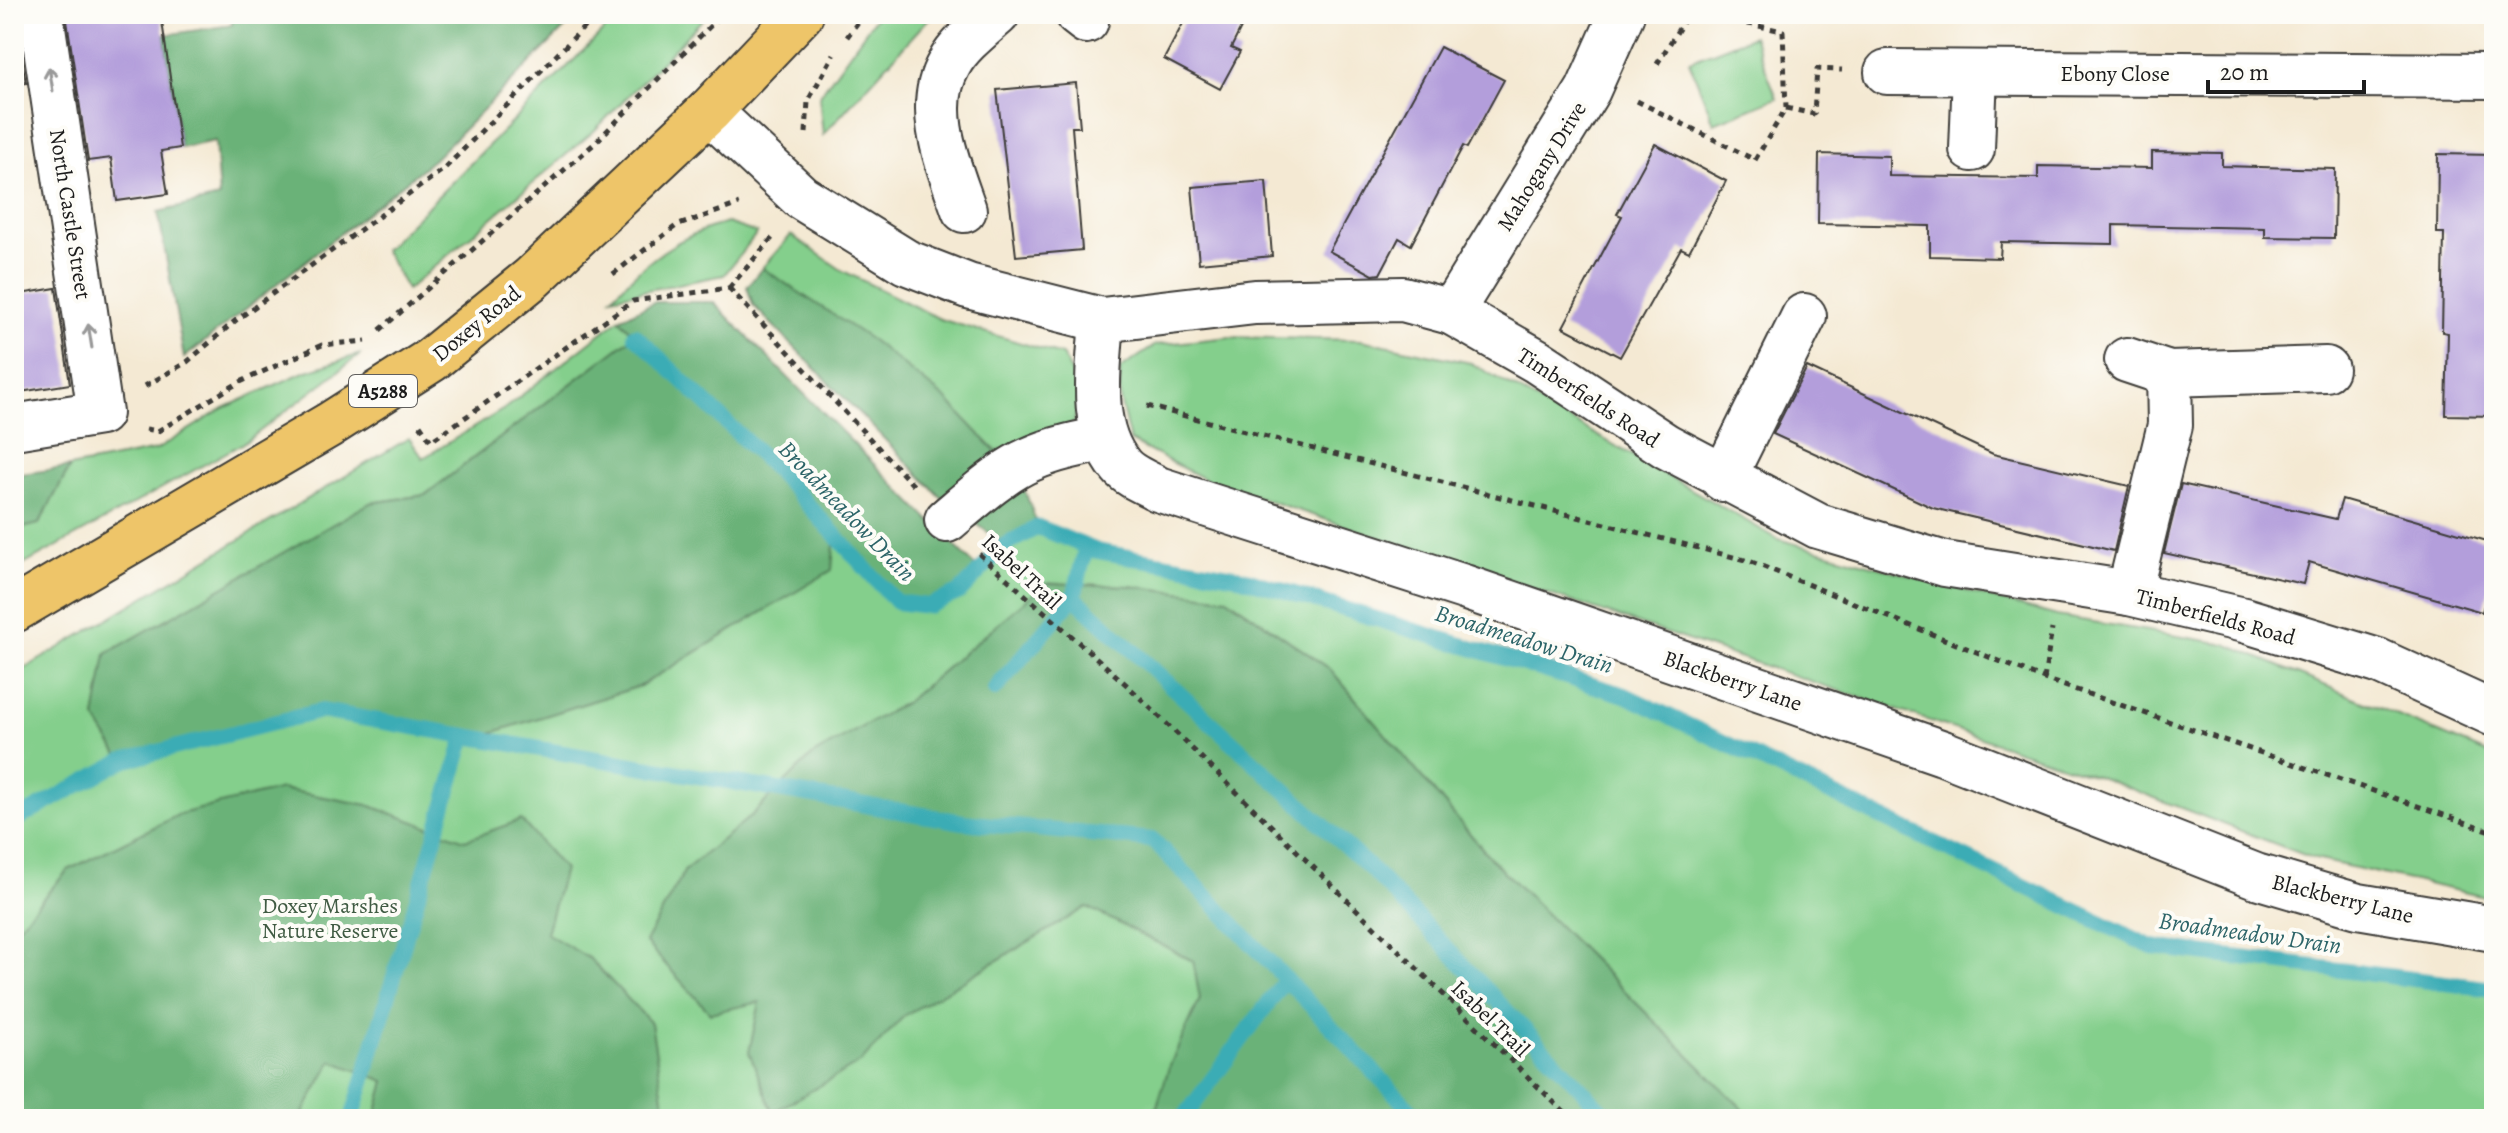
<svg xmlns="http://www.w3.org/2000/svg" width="2508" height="1133" font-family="Alegreya,serif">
<rect width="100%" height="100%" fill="#fdfcf7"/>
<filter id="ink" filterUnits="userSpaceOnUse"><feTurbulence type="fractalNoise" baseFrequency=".0125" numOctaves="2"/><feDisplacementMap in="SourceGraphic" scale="16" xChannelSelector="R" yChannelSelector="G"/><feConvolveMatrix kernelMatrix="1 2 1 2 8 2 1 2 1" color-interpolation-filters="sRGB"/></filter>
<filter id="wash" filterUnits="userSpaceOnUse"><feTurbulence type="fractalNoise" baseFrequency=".006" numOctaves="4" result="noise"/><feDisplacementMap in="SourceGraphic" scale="32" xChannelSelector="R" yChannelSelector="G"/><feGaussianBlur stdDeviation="1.8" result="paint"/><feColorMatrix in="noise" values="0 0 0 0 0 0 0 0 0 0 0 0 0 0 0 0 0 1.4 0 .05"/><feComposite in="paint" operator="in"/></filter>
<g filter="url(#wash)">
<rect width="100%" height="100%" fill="#f4e9d3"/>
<g fill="#84cf8c" stroke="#507654" stroke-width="2">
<path d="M 620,14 L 708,14 L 594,131 L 407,290 L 384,250 Z"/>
<path d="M 878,14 L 933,14 L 823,135 L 819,96 Z"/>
<path d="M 1753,36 L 1777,98 L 1714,123 L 1689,61 Z"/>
<path d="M 727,223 L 757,233 L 724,275 L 612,297 C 645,262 679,234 727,223 Z"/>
<path d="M 791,235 L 843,271 L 940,319 L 1062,355 L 1080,388 L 1074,424 L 997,452 C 925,378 848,325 762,268 Z"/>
<path d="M 619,319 L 635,335 L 425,495 L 370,503 L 122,761 L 321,711 L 475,738 L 640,686 L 831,570 L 834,533 L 896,602 L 960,592 L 1005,545 L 1038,527 L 1097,551 L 1236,576 L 1625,695 L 2152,947 L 2494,989 L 2494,1119 L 1753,1119 L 1492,860 L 1330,669 L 1227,598 L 1130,586 L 1046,583 L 906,702 L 813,755 L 778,790 L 1153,840 L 1419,1119 L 14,1119 L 14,675 L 409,438 L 423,458 L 504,409 Z"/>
<path d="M 1229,337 L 1361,340 L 1471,363 L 1778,539 L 2057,616 L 2226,644 L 2494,756 L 2494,899 L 2315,859 L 2110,781 L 1204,479 L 1130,441 L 1120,400 L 1120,369 L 1156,345 Z"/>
<path d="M 361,354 L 247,441 L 14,570 L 14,530 L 39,524 L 70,467 L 156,450 L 224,408 L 304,372 Z"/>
</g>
<g fill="#6bb278" stroke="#44674a" stroke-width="2">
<path d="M 232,14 L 579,14 L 434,159 L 184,358 L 158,212 L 219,198 L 215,141 L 180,148 L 164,35 L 232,25 Z"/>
<path d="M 762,268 L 873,341 L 947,400 L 1020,477 L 1038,527 L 1005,545 L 941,497 L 753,305 L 747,287 Z"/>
<path d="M 654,302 L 713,302 L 980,571 C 910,642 884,589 835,533 L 832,570 L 640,686 L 475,738 L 321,711 L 122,761 L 95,718 L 106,654 L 370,503 L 425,495 L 635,335 L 619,319 Z"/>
<path d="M 70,467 L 39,524 L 14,530 L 14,475 Z"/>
<path d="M 1046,583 L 1130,586 L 1227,598 L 1330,669 L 1492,860 L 1753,1119 L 1153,1119 L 1169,1067 L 1200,999 L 1193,961 L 1087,907 L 904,1016 L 860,1063 L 773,1112 L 749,1052 L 760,1002 L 710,1013 L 645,942 L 685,870 L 751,816 L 813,755 L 906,702 Z"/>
<path d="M 281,789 L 368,805 L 465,840 L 521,820 L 564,869 L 546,933 L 590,959 L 651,1023 L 664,1104 L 657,1119 L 375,1119 L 385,1081 L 332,1061 L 300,1119 L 14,1119 L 14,931 L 68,870 L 180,814 Z"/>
</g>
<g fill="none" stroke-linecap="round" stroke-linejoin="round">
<g stroke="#3bacb5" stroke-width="16">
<path d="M 635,335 L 779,473 L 896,602 L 928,606 L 960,592 L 1005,545 L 1038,527 L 1097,551 L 1236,576 L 1625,695 L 2152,947 L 2494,989"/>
<path d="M 1086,547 L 1074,597 L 1373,871 L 1610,1119"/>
<path d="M 995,689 L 1074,597"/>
<path d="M 14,821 L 122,761 L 321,711 L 963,822 L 1153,840 L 1419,1119"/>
<path d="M 352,1119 L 465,736"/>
<path d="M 1183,1119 L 1286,979"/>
</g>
</g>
<g id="blocks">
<g fill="#b39edb">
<path d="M 14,14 L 26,83 L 14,84 Z"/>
<path d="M 66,14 L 161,14 L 180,148 L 161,151 L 168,194 L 117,201 L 111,158 L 88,161 Z"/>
<path d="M 1188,14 L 1248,14 L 1231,48 L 1240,52 L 1220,89 L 1164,59 Z"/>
<path d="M 1440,47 L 1504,80 L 1467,148 L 1463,146 L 1411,245 L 1399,238 L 1380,274 L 1373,275 L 1329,251 Z"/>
<path d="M 1076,83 L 1080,127 L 1072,127 L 1082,250 L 1016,256 L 997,90 Z"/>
<path d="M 1655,144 L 1726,181 L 1689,252 L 1681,248 L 1620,357 L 1563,327 L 1622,216 L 1617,214 Z"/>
<path d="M 2152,152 L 2222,153 L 2222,166 L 2335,169 L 2334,238 L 2265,237 L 2265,228 L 2113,225 L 2113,244 L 2001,242 L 2000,258 L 1930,256 L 1930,226 L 1818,224 L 1819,154 L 1889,156 L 1889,176 L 2038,178 L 2038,166 L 2152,168 Z"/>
<path d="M 2438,154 L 2494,155 L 2494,416 L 2446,415 L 2448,333 L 2442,332 L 2444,233 L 2437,233 Z"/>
<path d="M 1266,181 L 1272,256 L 1199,263 L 1192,187 Z"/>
<path d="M 56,288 L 70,384 L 14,393 L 14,295 Z"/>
<path d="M 1807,367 L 1993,454 L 2129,486 L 2114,551 L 1933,508 L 1773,434 Z"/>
<path d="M 2181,484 L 2336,519 L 2342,499 L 2494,543 L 2494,572 L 2482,612 L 2309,562 L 2303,584 L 2164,553 Z"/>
</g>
</g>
</g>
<g filter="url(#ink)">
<use href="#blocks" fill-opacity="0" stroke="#3c3b37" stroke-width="2"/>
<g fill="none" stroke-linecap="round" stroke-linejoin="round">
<g stroke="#3c3b37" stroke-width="48">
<g id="minor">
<path d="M 1077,14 L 1086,21"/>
<path d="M 1887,72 L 2494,76"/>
<path d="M 709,111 L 801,197 L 906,262 L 968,286 L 1102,320 L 1255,302 L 1403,299 L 1451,312 L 1537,361 L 1666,446 L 1818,526 L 1945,564 L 2129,593 L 2244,620 L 2378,661 L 2494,714"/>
<path d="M 1972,149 L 1975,73"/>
<path d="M 964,210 C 949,166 923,109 949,64 C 959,45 981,28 997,14"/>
<path d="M 1451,312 L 1588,90 L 1622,14"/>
<path d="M 1102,320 C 1099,367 1088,426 1121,466 C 1129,476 1147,483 1158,489 L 1464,587 L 1943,753 L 2256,876 L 2358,906 L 2494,929"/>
<path d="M 2127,360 L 2169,374 L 2326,369"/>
<path d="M 14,427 L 100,413 L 41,14"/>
<path d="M 1723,479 L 1804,316"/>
<path d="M 947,520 C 1009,468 1023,453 1105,439"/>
<path d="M 2129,593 L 2170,425 L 2169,374"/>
</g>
</g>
<g stroke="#3c3b37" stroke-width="48">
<path id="major" d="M 14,610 L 329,425 L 431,360 L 532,278 L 709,111 L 801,14"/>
</g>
<g stroke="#3c3b37" stroke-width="5" stroke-dasharray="6 6" stroke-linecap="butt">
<path d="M 847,37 L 864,14"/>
<path d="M 1657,64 L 1688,14"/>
<path d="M 1637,101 L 1755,160 L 1786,108 L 1783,31 L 1700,14"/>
<path d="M 1786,108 L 1814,114 L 1817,69 L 1842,70"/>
<path d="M 806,133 L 808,101 L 834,54"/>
<path d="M 613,274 L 676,226 L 739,204"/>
<path d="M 729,288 L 914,486"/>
<path d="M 729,288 L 773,237"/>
<path d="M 380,330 L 594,144 L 722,14"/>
<path d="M 145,386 L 187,362 L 235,321 L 444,169 L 597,14"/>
<path d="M 1147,406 L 1749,561 L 2044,679 L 2494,832"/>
<path d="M 420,425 L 431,441 L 633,301 L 729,288"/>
<path d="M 146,429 L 158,431 L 238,383 L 322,345 L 366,341"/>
<path d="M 979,554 L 1128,686 L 1571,1119"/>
<path d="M 2044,679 L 2052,629"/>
</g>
<use href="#minor" stroke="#fff" stroke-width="44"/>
<use href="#major" stroke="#eec569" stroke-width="44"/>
</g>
<defs><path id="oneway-shaft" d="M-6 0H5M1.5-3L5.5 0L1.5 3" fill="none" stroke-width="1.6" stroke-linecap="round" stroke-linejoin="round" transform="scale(2)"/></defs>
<g stroke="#999">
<use href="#oneway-shaft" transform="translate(51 79) rotate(-99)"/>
<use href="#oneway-shaft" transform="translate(90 336) rotate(-99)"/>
</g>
</g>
<g text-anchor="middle" stroke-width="8" stroke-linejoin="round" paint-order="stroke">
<rect fill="#fdfcf7" stroke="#605f5e" stroke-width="2" x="349" y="375" width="68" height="32" rx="6"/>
<g font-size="20" font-weight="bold" fill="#1c1c1c">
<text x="383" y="398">A5288</text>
</g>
<g font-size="22" fill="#1c1c1c" stroke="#fdfcf7">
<text x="2115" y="81">Ebony Close</text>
<text transform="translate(1541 166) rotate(-58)" y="8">Mahogany Drive</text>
<text transform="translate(71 214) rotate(81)" y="8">North Castle Street</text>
<text transform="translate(476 323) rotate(-39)" y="8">Doxey Road</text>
<text transform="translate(1589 397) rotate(33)" y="8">Timberfields Road</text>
<text transform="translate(1022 571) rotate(43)" y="8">Isabel Trail</text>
<text transform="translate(2216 616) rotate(15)" y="8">Timberfields Road</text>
<text transform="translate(1733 680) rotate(19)" y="8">Blackberry Lane</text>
<text transform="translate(2343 898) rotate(14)" y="8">Blackberry Lane</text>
<text transform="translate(1491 1018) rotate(44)" y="8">Isabel Trail</text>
</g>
<g font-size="22" fill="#405b43" stroke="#fdfcf7">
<text x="330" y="913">Doxey Marshes<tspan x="330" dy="25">Nature Reserve</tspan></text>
</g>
<g font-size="24" font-style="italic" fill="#2c6468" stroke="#fdfcf7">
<text transform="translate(847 511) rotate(46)" y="8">Broadmeadow Drain</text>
<text transform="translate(1524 639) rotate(17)" y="8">Broadmeadow Drain</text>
<text transform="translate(2250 933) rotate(8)" y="8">Broadmeadow Drain</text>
</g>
</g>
<rect width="2508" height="1133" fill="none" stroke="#fdfcf7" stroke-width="48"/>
<path d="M2208 80v12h156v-12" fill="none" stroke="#1c1c1c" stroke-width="4"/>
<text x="2220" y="80" font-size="24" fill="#1c1c1c" stroke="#fdfcf7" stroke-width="6" paint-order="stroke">20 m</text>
</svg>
